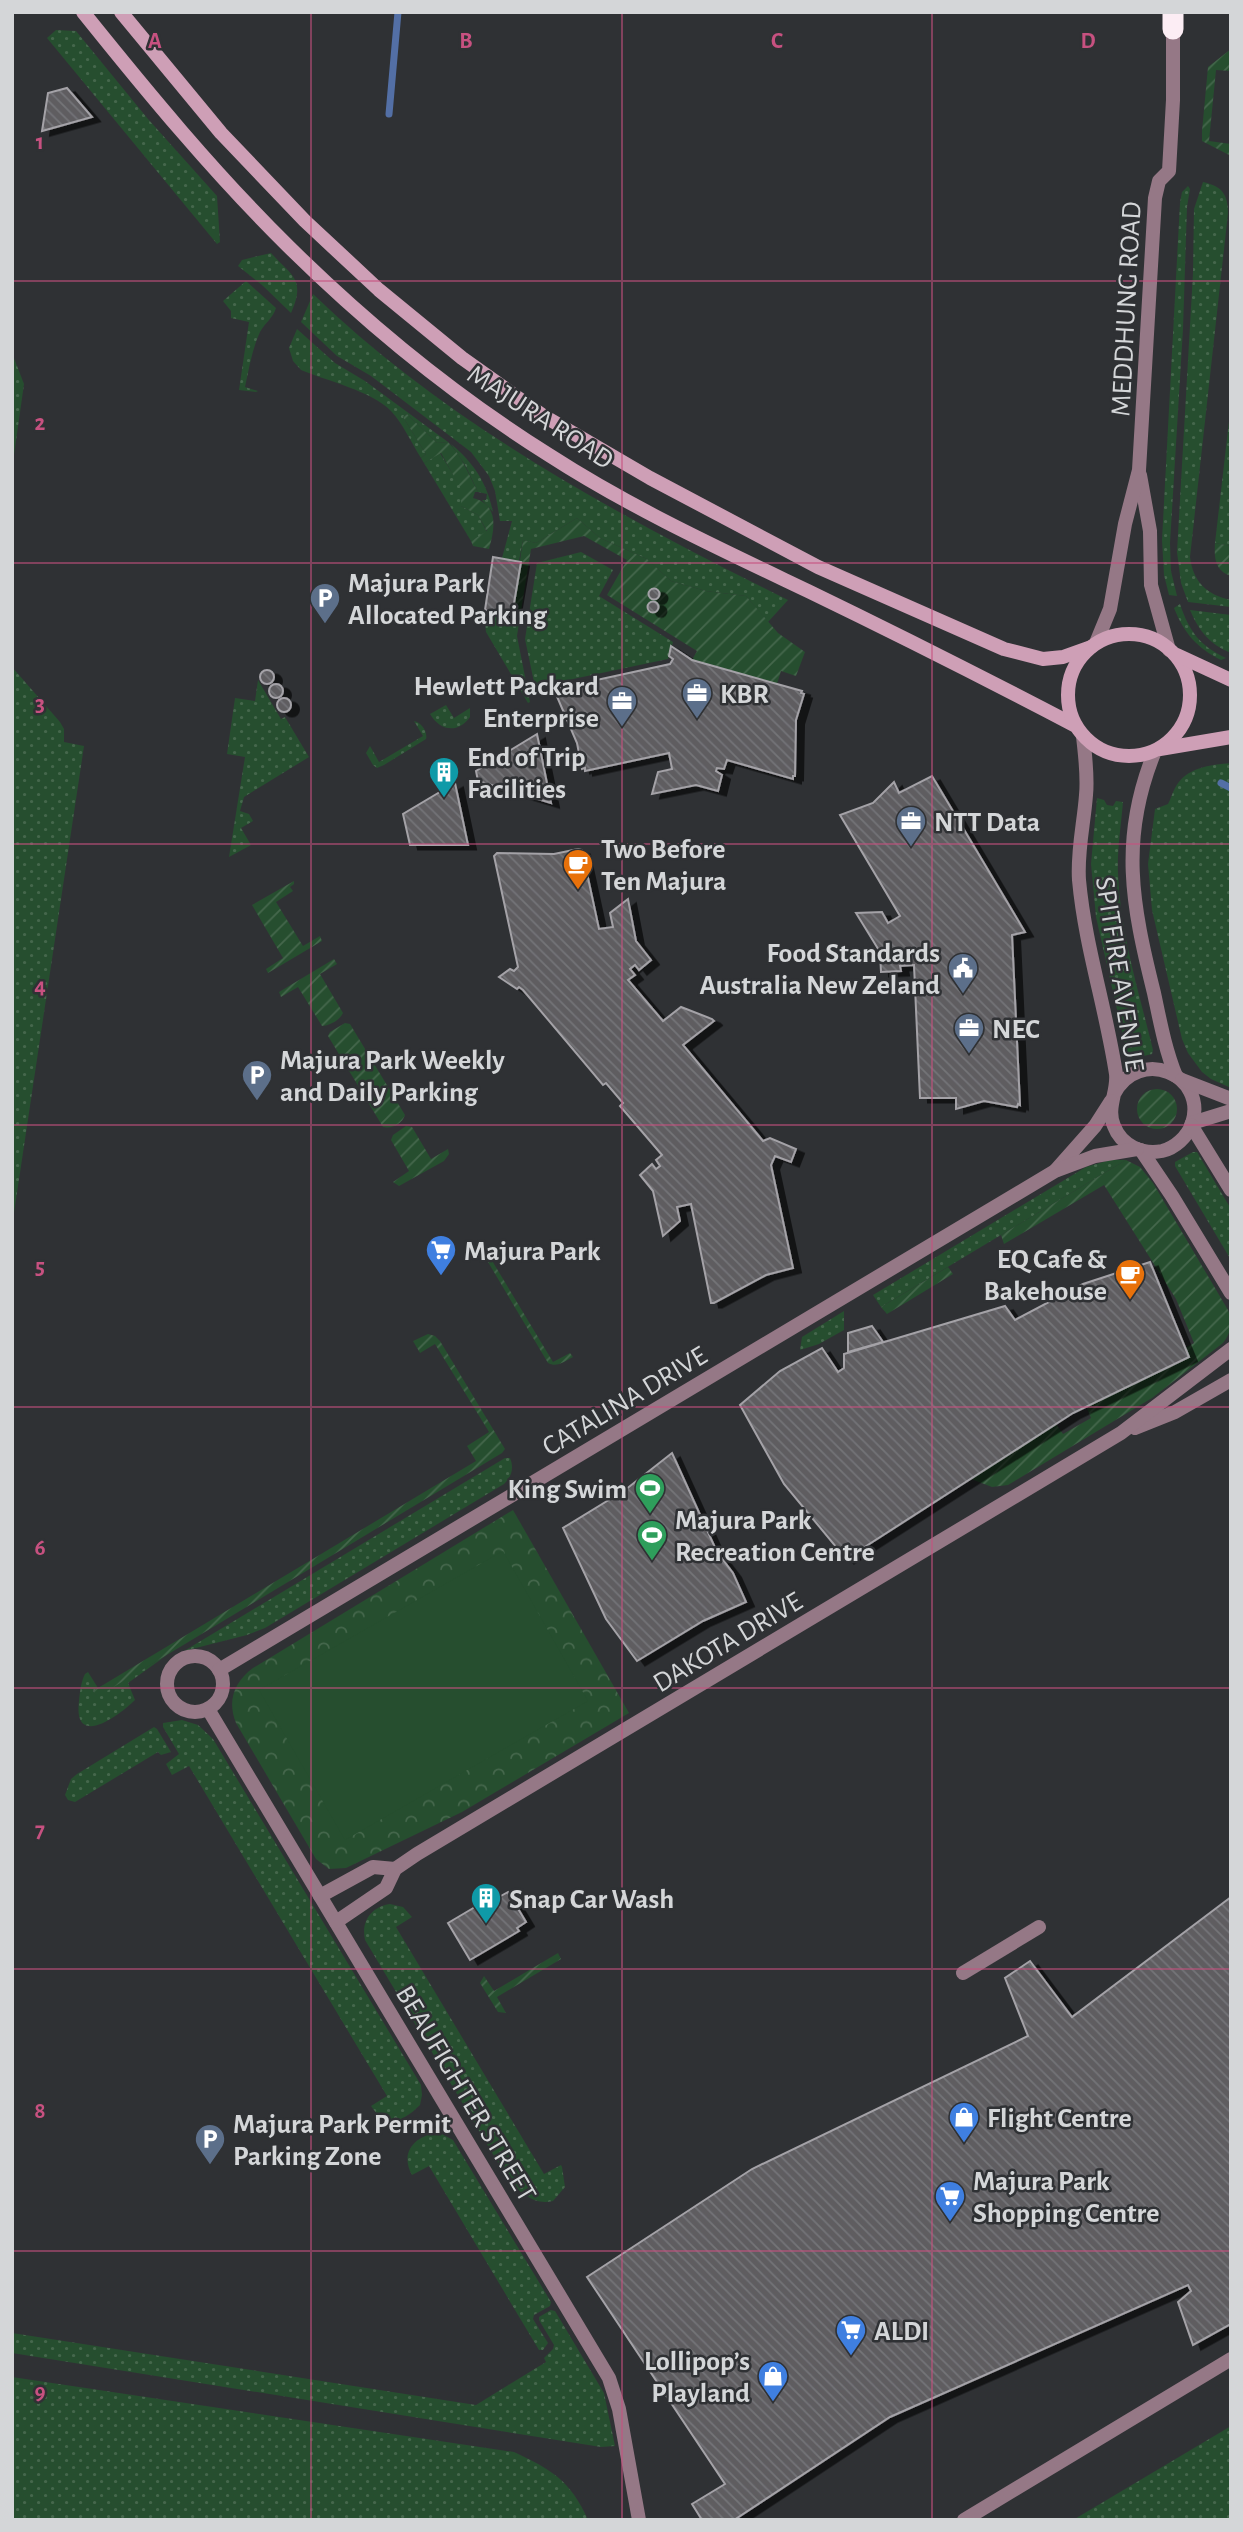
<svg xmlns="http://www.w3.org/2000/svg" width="1243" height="2532" font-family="'Alegreya Sans',sans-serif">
<defs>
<pattern id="grass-dots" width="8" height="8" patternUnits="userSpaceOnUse" patternTransform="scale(1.75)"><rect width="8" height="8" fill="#264e2f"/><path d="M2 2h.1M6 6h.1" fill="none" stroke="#45674c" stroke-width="1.8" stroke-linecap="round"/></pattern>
<pattern id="park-crowns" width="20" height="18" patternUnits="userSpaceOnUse" patternTransform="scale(1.75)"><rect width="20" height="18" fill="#264e2f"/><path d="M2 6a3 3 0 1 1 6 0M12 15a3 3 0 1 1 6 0" fill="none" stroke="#45674c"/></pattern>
<pattern id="garden-furrows" width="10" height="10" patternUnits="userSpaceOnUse" patternTransform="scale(1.75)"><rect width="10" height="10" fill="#264e2f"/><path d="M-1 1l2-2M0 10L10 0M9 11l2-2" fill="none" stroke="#45674c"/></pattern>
<pattern id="building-back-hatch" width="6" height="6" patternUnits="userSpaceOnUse" patternTransform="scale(1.75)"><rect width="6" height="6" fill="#5e5d61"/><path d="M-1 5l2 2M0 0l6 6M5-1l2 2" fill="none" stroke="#747477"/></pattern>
<filter id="shadow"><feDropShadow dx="8" dy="4.5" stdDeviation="0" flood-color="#0009"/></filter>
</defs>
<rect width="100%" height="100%" fill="#2f3134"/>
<g fill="url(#grass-dots)">
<path d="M 56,30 L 76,31 L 148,119 L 217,196 L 220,242 L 217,244 L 47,38 Z"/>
<path d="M 1203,182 C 1221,186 1228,193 1228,213 L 1190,557 C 1193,582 1207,595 1231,600 L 1231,607 L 1188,602 L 1181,583 L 1177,552 L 1193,273 L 1194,209 Z"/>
<path d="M 1188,186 L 1190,189 L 1187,207 L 1183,329 L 1170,543 L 1171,571 L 1177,596 L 1169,595 L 1164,575 L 1162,540 L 1180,203 L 1182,192 Z"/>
<path d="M 271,253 C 292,276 306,279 291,313 L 262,285 L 238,266 L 242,260 Z"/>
<path d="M 246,281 L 276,308 C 273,318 265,323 260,332 C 252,349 249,369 245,387 L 258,391 L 256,392 L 239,390 L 249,322 L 231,318 L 231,311 L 223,301 Z"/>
<path d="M 313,294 C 450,426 619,516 788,600 L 768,622 L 746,596 L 706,591 L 671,581 L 647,559 L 600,538 L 577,518 L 536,543 L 523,540 L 519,561 L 502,558 L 512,521 L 500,521 L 495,491 L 489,476 L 471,452 L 371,376 L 337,356 L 301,322 Z"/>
<path d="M 297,329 L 335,363 L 365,381 L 448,442 L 437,443 L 407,414 L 403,417 L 426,454 L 421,458 C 411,442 403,424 391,411 C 372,391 327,381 301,370 L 293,361 L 289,348 Z"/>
<path d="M 12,353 L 24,384 L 12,469 Z"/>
<path d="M 1231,404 L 1231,546 L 1215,543 Z"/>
<path d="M 451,444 C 474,463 487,483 493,512 L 482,500 L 486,500 L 487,494 L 478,492 L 465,465 Z"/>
<path d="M 440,453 L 462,489 L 461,506 L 478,515 L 487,532 L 471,541 L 424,463 Z"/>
<path d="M 581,552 L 613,570 L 599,596 L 673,642 L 668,659 L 535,687 L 525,639 L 537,563 Z"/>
<path d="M 1180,604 C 1189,631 1200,646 1226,658 L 1221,660 C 1197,648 1184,633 1174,608 Z"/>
<path d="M 1190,610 L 1231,615 L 1231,653 C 1209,644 1199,631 1190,610 Z"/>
<path d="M 484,615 L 511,620 L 512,615 L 520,617 L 517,636 L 530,702 L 528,703 L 486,632 Z"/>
<path d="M 12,667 L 60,722 L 64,729 L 64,742 L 84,746 L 12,1226 Z"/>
<path d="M 258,680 L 281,719 L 285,717 L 309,757 L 244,797 L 240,811 L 249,814 L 253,821 L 241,828 L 251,845 L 229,857 L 245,757 L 227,754 L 235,698 L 255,701 Z"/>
<path d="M 446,705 L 454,718 L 470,708 L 470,717 C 458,734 440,731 430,714 Z"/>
<path d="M 414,721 C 421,722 428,732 426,739 L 384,765 L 377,768 L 373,765 L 366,753 L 370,746 L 379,762 L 423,736 Z"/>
<path d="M 1231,763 L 1231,1088 L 1211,1079 L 1202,1072 L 1188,1053 L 1182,1039 L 1152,910 L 1148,864 L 1155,809 L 1168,804 C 1171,799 1172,793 1175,788 C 1186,767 1210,765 1231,763 Z"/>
<path d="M 1097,798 L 1104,800 L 1107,805 L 1113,806 L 1116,801 L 1123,802 C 1121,826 1117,850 1118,873 C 1120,933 1139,992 1153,1050 L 1152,1054 L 1131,1059 L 1128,1058 L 1096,917 L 1091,864 Z"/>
<path d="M 1193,1152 L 1197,1152 L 1231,1209 L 1231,1260 L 1175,1166 L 1175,1162 Z"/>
<path d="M 1110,1160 L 1126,1160 L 881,1307 L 873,1295 L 1086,1167 Z"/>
<path d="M 844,1311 L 844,1330 L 819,1344 L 800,1350 L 802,1337 Z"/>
<path d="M 505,1458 L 510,1458 C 514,1468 512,1476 504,1484 L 265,1628 L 247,1635 L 184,1651 Z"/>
<path d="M 167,1655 L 128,1683 L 135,1700 C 120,1715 73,1750 79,1701 C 80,1691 81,1682 85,1674 L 88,1672 L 98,1688 L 93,1691 L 97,1696 Z"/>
<path d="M 182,1720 L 198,1725 L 213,1739 L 421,2085 L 422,2095 L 420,2105 C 403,2122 386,2129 371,2106 L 387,2096 L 189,1766 L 172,1775 L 166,1764 L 179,1754 L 163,1727 L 163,1723 Z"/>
<path d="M 154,1727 L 157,1729 L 171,1752 L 161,1755 L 158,1752 L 75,1802 L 68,1800 L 65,1795 L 71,1779 L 77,1774 Z"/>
<path d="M 390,1904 L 403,1907 L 412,1917 L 396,1927 L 544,2174 L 561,2165 L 562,2167 L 565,2187 L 553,2201 C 535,2206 521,2193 509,2181 L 365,1940 C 361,1921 371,1907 390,1904 Z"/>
<path d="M 440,2133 L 453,2140 L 551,2302 L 550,2306 L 534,2315 L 533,2319 L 548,2343 L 543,2350 L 539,2350 L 429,2166 L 412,2175 C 399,2152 416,2134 440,2133 Z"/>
<path d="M 551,2310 L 555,2311 L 604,2393 L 615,2446 L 601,2447 L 12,2353 L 12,2333 L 476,2405 L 546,2362 L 544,2358 L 553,2349 L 554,2345 L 539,2320 L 539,2317 Z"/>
<path d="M 12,2377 L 514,2452 C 552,2470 570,2480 588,2520 L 12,2520 Z"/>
<path d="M 1231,2426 L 1231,2520 L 1073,2520 Z"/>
</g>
<path fill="url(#park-crowns)" d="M 513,1510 L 629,1713 L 462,1812 L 346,1868 L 329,1869 L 316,1859 L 236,1723 C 227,1701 234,1682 253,1668 Z"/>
<g fill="url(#garden-furrows)">
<path d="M 1231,49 L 1231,71 L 1216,70 L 1209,141 L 1231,144 L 1231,156 L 1202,141 L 1202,131 L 1208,67 Z"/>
<path d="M 407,414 L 437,443 L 448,442 C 462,456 469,475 478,492 L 475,492 L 473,498 C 499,504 495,529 489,549 L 473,546 L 471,541 L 487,531 L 478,515 L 461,506 L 461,489 L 441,453 L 424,463 L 421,458 L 426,454 L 403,417 Z"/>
<path d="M 577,518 L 600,538 L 647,559 L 671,581 L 706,591 L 746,596 L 778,633 L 805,652 L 796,676 L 781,671 L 777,684 L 692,660 L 697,651 L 607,595 L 627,560 L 584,536 L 531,549 L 520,617 L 512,615 L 523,540 L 536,543 Z"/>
<path d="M 1215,543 L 1231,546 L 1231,576 C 1215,571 1214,558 1215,543 Z"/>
<path d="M 294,881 L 294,884 L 290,887 L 293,891 L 276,902 L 303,946 L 320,936 L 322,941 L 268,973 L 266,969 L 283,958 L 252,905 Z"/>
<path d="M 334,959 L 337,964 L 320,974 L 343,1013 C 340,1020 329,1026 322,1026 L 298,987 L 281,997 L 279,992 Z"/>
<path d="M 345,1023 L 350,1024 L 405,1115 C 402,1124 392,1129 383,1127 L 328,1036 L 330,1032 Z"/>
<circle cx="1157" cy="1109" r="20"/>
<path d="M 406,1126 L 412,1127 L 431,1159 L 448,1149 L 449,1154 L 444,1161 L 399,1186 L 393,1182 L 409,1171 L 391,1140 L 393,1135 Z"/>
<path d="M 1126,1160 L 1140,1167 L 1153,1183 L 1228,1310 C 1233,1322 1231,1333 1223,1343 L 1152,1398 L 1008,1485 L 992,1487 L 971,1479 L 1056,1424 L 1063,1434 L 1091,1418 L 1086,1406 L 1189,1357 L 1185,1348 L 1194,1343 L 1176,1299 L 1104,1185 L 1004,1244 L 1001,1235 Z"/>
<path d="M 505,1245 L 508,1248 L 491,1259 L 553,1362 L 570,1353 L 573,1357 C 565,1361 557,1368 548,1363 L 488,1262 L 489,1255 Z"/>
<path d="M 948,1267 L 953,1274 L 887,1314 L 881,1307 Z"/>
<path d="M 428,1334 L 435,1336 L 440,1341 L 505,1449 L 502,1453 L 97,1697 L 93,1691 L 98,1688 L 476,1461 L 467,1446 L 489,1432 L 435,1344 L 420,1353 L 413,1341 Z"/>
<path d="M 558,1953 L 561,1959 L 497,1997 L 506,2013 L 498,2012 L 480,1983 L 484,1976 L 494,1991 Z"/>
</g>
<path fill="#264e2f" d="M 503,1551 L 588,1701 L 345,1840 L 259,1690 Z"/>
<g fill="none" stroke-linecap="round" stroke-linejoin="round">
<g stroke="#536fa5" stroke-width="7">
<path d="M 389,114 L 398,12"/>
<path d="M 1221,783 L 1231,788"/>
</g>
</g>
<g fill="url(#building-back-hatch)" stroke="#a4a2a7" stroke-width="2" filter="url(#shadow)">
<path d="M 67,88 L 92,117 L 42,131 L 48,93 Z"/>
<path d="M 493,557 L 521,562 L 512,615 L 485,610 Z"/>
<circle cx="654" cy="594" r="5.5"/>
<circle cx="653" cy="607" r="5.5"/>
<path d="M 671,646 L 692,660 L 802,691 L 801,693 L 804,694 L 796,720 L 795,776 L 793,776 L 793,779 L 727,760 L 724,769 L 717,768 L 716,771 L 722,775 L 718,791 L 696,785 L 652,794 L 658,772 L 672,769 L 669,753 L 585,771 L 585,768 L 582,769 L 577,743 L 555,692 L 557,691 L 555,689 L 670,664 L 673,659 L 669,656 Z"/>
<circle cx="267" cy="677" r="7"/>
<circle cx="276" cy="691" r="7"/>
<circle cx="284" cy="705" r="7"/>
<path d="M 537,734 L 551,803 L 478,781 L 476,771 Z"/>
<path d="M 932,776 L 1025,932 L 1012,935 L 1020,1105 L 1018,1104 L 1017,1107 L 984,1101 L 956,1109 L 956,1098 L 920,1098 L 914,965 L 900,966 L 901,971 L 881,972 L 880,952 L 856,913 L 882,912 L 888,923 L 900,916 L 840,815 L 873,803 L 894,782 L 899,793 Z"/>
<path d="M 455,783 L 468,845 L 410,845 L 403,814 Z"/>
<path d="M 578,849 L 582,850 L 599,929 L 613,927 L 610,913 L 628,899 L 636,941 L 651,960 L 639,970 L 635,965 L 630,969 L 635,975 L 628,980 L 663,1021 L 681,1007 L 712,1019 L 714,1021 L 683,1045 L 763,1141 L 770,1138 L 796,1149 L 791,1162 L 775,1156 L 771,1165 L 793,1268 L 766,1275 L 714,1303 L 711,1303 L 691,1204 L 677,1207 L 680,1221 L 663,1236 L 653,1191 L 640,1175 L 652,1164 L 656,1169 L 660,1166 L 656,1160 L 662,1155 L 620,1106 L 623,1103 L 606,1083 L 603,1085 L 523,990 L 519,987 L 517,989 L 499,977 L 510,969 L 514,971 L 518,967 L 494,856 L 497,853 L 554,854 Z"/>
<path d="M 1150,1262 L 1189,1357 L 1073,1413 L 846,1559 L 784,1484 L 740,1405 L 780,1371 L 822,1348 L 838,1372 L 844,1368 L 844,1354 L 1005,1306 L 1015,1320 L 1083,1284 Z"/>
<path d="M 872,1326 L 883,1342 L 848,1352 L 848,1333 Z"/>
<path d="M 672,1453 L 717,1552 L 733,1573 L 746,1602 L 703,1621 L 637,1661 L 606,1619 L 563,1528 L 625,1490 Z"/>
<path d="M 508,1892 L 526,1922 L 517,1928 L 519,1931 L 470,1960 L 448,1923 L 497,1894 L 499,1897 Z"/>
<path d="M 1231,1897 L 1231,2324 L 1193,2345 L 1178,2302 L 1191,2291 L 1188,2285 L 890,2417 L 734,2520 L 702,2520 L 692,2504 L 725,2484 L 587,2277 L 752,2169 L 1028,2036 L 1005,1978 L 1030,1961 L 1072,2017 Z"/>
</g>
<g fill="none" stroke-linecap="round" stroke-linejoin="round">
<g stroke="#957886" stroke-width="14">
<path d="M 1140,475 L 1150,531 L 1151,585 L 1169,650"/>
<path d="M 1096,643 L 1110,609 L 1125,524 L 1139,470 L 1155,198 L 1159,181 L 1169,171 L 1173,100 L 1173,29"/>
<path d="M 1083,736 C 1085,756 1088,775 1086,795 C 1084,823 1077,851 1079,880 C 1085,946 1106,1008 1116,1074 C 1118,1092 1106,1108 1114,1126 C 1121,1145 1142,1155 1162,1151 C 1175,1148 1187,1137 1192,1124 C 1208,1074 1139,1046 1114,1094"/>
<path d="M 1155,751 C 1119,838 1132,905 1154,993 C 1160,1021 1165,1049 1176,1076"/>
<path d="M 1182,1080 L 1231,1099"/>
<path d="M 1192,1123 L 1231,1111"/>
<path d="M 1191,1125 L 1231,1190"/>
<path d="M 1141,1150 L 1172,1196 L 1231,1293"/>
<path d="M 1056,1170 L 1095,1126 L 1111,1101"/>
<path d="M 1135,1428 L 1175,1412 L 1231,1380"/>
<circle cx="195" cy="1684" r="28"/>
<path d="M 219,1670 L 1055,1171 L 1095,1156 L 1137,1149"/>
<path d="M 208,1709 L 609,2378 L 619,2409 L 639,2520"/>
<path d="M 320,1896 L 373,1867 L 395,1869"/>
<path d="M 336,1922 L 386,1888 L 395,1869 L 417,1854 L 1121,1433 L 1231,1349"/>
<path d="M 963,1973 L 1039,1927"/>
<path d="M 964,2520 L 1231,2359"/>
</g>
<g stroke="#ce9fb6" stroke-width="14">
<path d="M 83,12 C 148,93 214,173 288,246 C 367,324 455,396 549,455 C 631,508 720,549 808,591 C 897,634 986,679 1074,725"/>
<path d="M 121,12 L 221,133 L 305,221 L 379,290 L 462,358 L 542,415 L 650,478 L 818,567 L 1004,649 L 1043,659 L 1063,657 L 1091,647"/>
<circle cx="1129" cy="695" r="61"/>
<path d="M 1177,655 L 1231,680"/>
<path d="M 1160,749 L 1231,737"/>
</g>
<path stroke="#fcedf4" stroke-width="21" d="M 1173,29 L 1173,12"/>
</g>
<path fill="none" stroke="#c75180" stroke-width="2" stroke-opacity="0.55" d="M 311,12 L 311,2520M 622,12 L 622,2520M 932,12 L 932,2520M 12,281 L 1231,281M 12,563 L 1231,563M 12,844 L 1231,844M 12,1125 L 1231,1125M 12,1407 L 1231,1407M 12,1688 L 1231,1688M 12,1969 L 1231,1969M 12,2251 L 1231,2251"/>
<defs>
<g id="parking-pin" transform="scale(1.575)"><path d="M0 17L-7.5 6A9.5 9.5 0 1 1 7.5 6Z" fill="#5c6f8a" stroke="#2f3134"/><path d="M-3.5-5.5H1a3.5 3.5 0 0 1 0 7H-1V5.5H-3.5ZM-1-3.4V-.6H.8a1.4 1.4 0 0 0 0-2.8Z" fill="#fff"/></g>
<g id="office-pin" transform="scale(1.575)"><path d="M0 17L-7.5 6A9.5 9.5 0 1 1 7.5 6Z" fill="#5c6f8a" stroke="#2f3134"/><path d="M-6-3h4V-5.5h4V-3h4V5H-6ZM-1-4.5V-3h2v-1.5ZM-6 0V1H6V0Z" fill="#fff"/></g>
<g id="building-pin" transform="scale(1.575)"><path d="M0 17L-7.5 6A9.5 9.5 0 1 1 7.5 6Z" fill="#0f9aa8" stroke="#2f3134"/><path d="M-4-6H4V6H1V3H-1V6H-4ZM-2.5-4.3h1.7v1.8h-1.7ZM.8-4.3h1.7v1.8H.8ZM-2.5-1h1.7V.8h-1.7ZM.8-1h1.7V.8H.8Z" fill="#fff"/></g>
<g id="cafe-pin" transform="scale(1.575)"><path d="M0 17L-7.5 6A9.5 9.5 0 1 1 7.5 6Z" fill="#e8710a" stroke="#2f3134"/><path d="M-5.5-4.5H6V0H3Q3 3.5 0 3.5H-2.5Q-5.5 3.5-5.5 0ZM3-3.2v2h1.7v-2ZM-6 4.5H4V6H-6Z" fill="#fff"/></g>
<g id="civic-pin" transform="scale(1.575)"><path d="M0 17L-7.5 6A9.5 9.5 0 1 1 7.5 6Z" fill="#5c6f8a" stroke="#2f3134"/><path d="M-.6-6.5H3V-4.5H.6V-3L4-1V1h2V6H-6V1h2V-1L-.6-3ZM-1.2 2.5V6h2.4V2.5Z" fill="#fff"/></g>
<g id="supermarket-pin" transform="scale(1.575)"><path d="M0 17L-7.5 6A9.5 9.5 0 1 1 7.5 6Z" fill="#3f7fe0" stroke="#2f3134"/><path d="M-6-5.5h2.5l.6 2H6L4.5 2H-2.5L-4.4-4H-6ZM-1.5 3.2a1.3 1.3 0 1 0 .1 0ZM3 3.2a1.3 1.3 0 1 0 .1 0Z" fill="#fff"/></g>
<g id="stadium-pin" transform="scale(1.575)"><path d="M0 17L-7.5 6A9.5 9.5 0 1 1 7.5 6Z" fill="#2e9e5b" stroke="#2f3134"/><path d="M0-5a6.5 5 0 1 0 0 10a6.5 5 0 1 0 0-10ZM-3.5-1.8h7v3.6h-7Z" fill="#fff"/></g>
<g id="shop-pin" transform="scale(1.575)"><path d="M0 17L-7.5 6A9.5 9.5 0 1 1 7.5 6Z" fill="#3f7fe0" stroke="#2f3134"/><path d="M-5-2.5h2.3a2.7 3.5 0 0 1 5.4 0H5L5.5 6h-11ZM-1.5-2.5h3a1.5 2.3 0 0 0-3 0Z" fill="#fff"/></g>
</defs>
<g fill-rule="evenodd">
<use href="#parking-pin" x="325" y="598"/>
<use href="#office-pin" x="697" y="693"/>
<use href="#office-pin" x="622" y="701"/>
<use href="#building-pin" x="444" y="772"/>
<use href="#office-pin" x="911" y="821"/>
<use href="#cafe-pin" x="578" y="864"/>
<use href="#civic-pin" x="963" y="968"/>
<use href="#office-pin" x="969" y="1028"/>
<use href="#parking-pin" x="257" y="1075"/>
<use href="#supermarket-pin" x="441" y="1250"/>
<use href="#cafe-pin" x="1130" y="1274"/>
<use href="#stadium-pin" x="650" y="1488"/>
<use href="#stadium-pin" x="652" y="1535"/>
<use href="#building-pin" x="486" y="1898"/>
<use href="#shop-pin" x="964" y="2117"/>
<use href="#parking-pin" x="210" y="2139"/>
<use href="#supermarket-pin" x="950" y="2196"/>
<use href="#supermarket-pin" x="851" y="2330"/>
<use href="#shop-pin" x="773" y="2376"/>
</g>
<g text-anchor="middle" stroke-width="5" stroke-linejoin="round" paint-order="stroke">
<g font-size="28" fill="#d4d6d8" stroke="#2f3134">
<text transform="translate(1125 309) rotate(-87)" y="10">MEDDHUNG ROAD</text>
<text transform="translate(541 416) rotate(33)" y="10">MAJURA ROAD</text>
<text transform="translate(1121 974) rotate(81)" y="10">SPITFIRE AVENUE</text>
<text transform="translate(624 1400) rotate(-31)" y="10">CATALINA DRIVE</text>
<text transform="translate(727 1641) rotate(-31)" y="10">DAKOTA DRIVE</text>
<text transform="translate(467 2093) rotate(59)" y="10">BEAUFIGHTER STREET</text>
</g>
<g font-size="28" font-weight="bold" fill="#d4d6d8" stroke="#2f3134" text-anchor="start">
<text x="348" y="592">Majura Park<tspan x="348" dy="32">Allocated Parking</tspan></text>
<text x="599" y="695" text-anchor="end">Hewlett Packard<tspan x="599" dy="32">Enterprise</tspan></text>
<text x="720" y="703">KBR</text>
<text x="467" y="766">End of Trip<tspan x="467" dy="32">Facilities</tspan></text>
<text x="934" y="831">NTT Data</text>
<text x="601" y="858">Two Before<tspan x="601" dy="32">Ten Majura</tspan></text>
<text x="940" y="962" text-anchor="end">Food Standards<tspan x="940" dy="32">Australia New Zeland</tspan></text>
<text x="992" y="1038">NEC</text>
<text x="280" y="1069">Majura Park Weekly<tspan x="280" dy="32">and Daily Parking</tspan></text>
<text x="464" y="1260">Majura Park</text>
<text x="1107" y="1268" text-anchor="end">EQ Cafe &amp;<tspan x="1107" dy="32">Bakehouse</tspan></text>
<text x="627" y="1498" text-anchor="end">King Swim</text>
<text x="675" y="1529">Majura Park<tspan x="675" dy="32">Recreation Centre</tspan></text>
<text x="509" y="1908">Snap Car Wash</text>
<text x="987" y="2127">Flight Centre</text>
<text x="233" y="2133">Majura Park Permit<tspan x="233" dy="32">Parking Zone</tspan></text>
<text x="973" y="2190">Majura Park<tspan x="973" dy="32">Shopping Centre</tspan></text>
<text x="874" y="2340">ALDI</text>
<text x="750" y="2370" text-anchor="end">Lollipop’s<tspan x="750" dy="32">Playland</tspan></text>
</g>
</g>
<g font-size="23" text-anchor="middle" font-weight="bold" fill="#c75180" stroke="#2f3134" stroke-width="5" stroke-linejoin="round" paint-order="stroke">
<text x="155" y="48">A</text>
<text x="466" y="48">B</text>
<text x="777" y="48">C</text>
<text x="1088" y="48">D</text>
<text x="40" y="149">1</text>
<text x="40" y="430">2</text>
<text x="40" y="711">3</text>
<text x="40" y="993">4</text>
<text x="40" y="1274">5</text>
<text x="40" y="1555">6</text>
<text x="40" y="1837">7</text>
<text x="40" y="2118">8</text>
<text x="40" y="2399">9</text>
</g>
<rect width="1243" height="2532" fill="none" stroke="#d4d6d8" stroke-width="28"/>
</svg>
